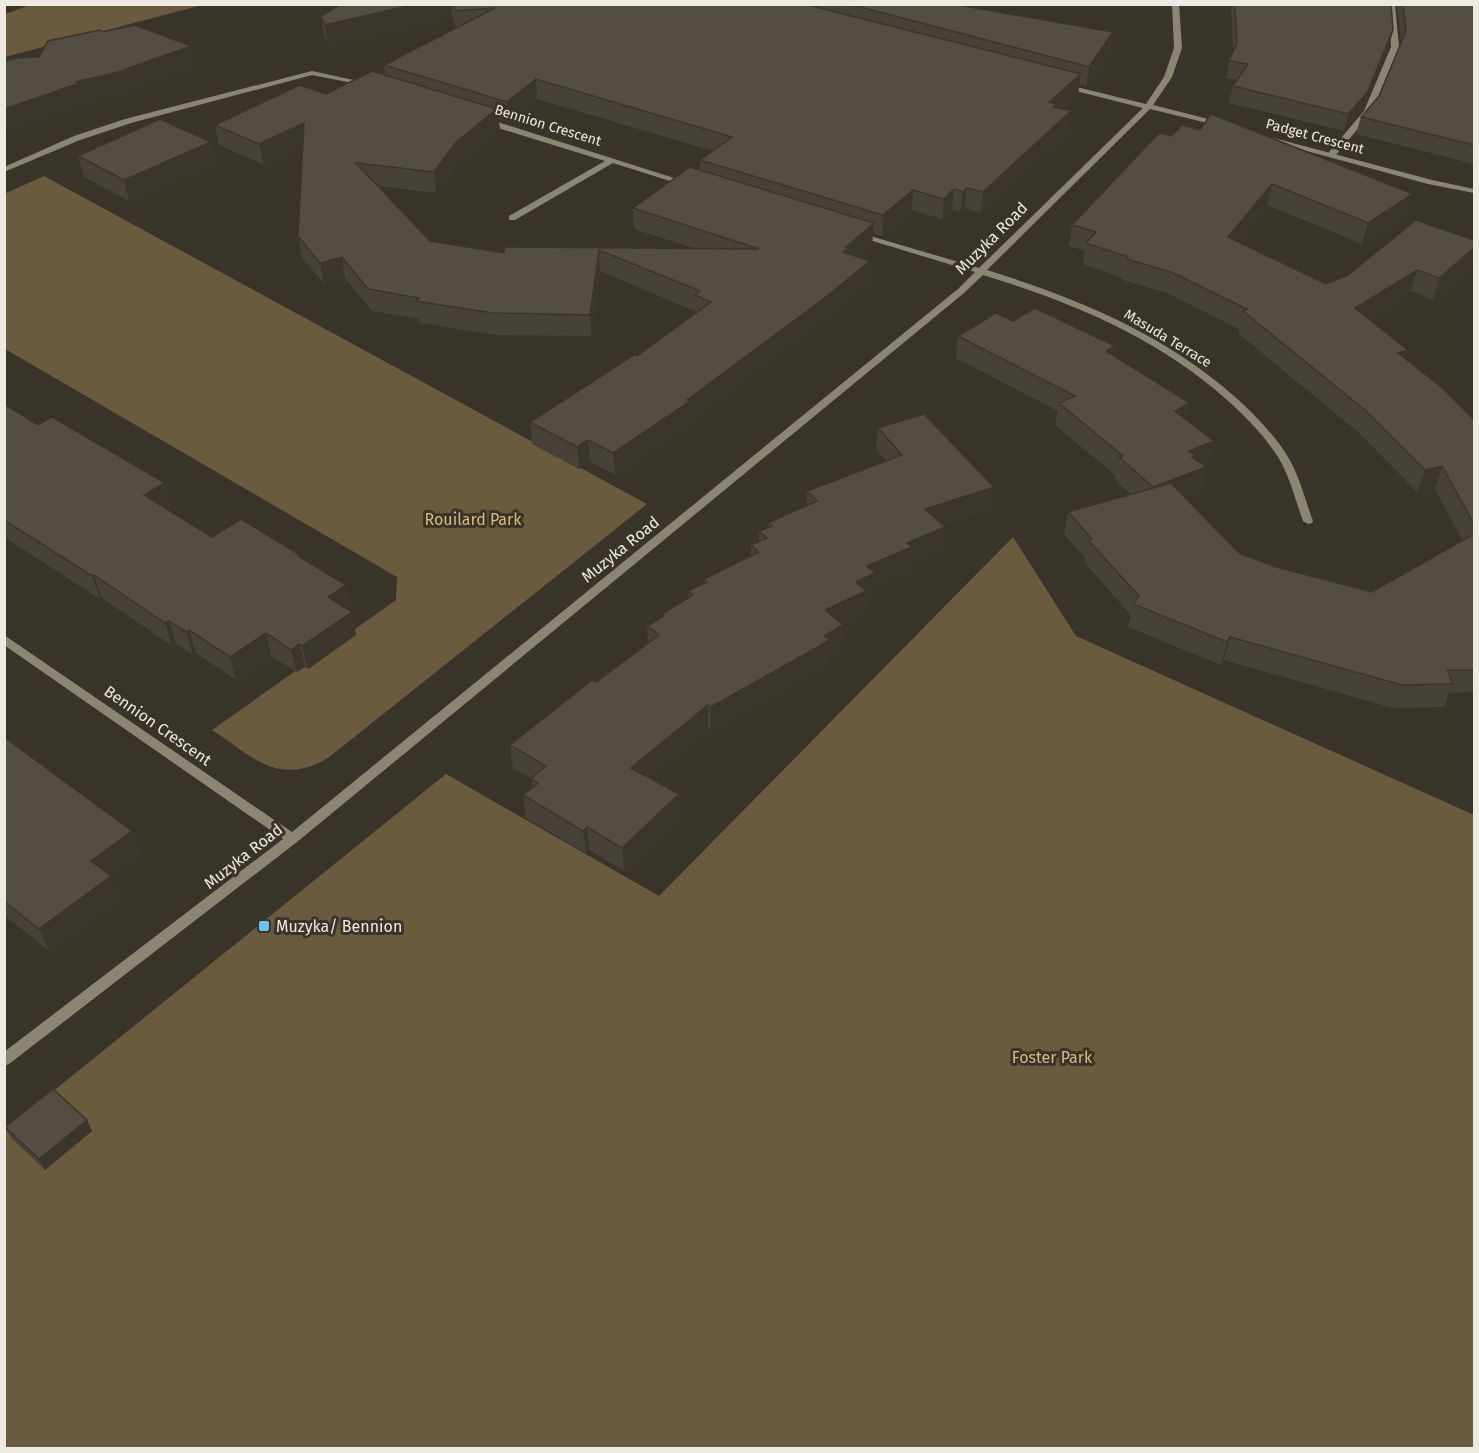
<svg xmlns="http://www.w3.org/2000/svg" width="1479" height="1453" font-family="'Fira Sans',sans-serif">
<rect width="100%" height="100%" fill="#393429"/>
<g fill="#6a5b3e">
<path d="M 30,5 L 202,5 L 5,57 L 5,14 Z"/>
<path d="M 44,176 L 647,504 L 328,758 C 278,787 253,757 212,730 L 396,600 L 397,577 L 5,349 L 4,194 Z"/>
<path d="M 1013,537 L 1076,636 L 1474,815 L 1474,1448 L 5,1448 L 5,1130 L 446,774 L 659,896 Z"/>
</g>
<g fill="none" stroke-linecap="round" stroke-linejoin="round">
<path fill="#8d8574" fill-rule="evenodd" d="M 1388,4 L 1395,4 L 1399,47 L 1372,112 L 1335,156 L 1329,156 L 1329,152 L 1364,111 L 1391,47 Z"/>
<g fill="#8d8574" fill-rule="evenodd">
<path d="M 1172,4 L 1179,4 L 1182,48 L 1172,77 L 1153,105 L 1224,123 L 1224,127 L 1150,109 L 987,270 C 1076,298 1163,333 1234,396 C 1254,414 1274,434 1288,457 C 1300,477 1305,500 1313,521 L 1312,523 L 1308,524 L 1303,521 C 1295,499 1290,477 1278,457 C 1264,435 1245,416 1226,399 C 1156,337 1071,302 983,275 L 964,293 L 297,842 L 9,1064 L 4,1066 L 4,1052 L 283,839 L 4,645 L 4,635 L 292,832 L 958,289 L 975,272 L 853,235 L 860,233 L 979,268 L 1143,108 L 1060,87 L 1060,83 L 1146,104 L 1164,77 L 1174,48 Z"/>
<path d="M 312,71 L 372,84 L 368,86 L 312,75 L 131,123 L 80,140 L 4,172 L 4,167 L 74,136 L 125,119 Z"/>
<path d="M 482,119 L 488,119 L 693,184 L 686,186 L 613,163 L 515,220 L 509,220 L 509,216 L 605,161 L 482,123 Z"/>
<path d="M 1255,133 L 1432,180 L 1474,189 L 1474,193 L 1428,184 L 1255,137 Z"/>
</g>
</g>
<g fill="#474239" fill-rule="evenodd">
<path d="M 342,4 L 953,4 L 1113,32 L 1110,51 L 1086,86 L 1079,84 L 1078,94 L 1061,109 L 1068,131 L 980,213 L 965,208 L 960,212 L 952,210 L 942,219 L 912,210 L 882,236 L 873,233 L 872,244 L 857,257 L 870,261 L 869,282 L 821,321 L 690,420 L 690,423 L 615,475 L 590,462 L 579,469 L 532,444 L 530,422 L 637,356 L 695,314 L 695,311 L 600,271 L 591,336 L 495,335 L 420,323 L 419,319 L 372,311 L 345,278 L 324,284 L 302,257 L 298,236 L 303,145 L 264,165 L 219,145 L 215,125 L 326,94 L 385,75 L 384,65 L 456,28 L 452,16 L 328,44 L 324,35 L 321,16 ZM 537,99 L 713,151 L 700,160 L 700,171 L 633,208 L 634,229 L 693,248 L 504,253 L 430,241 L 378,186 L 436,193 L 458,162 L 500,129 L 498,119 L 509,122 Z"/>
<path d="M 1231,4 L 1391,4 L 1393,30 L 1389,47 L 1362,110 L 1344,131 L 1229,103 L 1233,86 L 1237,80 L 1226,78 L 1229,61 L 1233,52 Z"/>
<path d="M 1397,4 L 1474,4 L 1474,164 L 1356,134 L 1361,117 L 1379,96 L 1401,43 Z"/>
<path d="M 1159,133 L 1406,214 L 1362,244 L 1267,205 L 1237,242 L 1326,284 L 1474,240 L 1474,263 L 1433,300 L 1411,291 L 1368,318 L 1406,359 L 1474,420 L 1474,692 L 1449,693 L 1444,707 L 1393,708 L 1224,660 L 1221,665 L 1128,627 L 1131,615 L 1084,562 L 1085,558 L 1064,534 L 1068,512 L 1131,494 L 1115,480 L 1115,475 L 1055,425 L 1058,411 L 956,358 L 958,336 L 1013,321 L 1115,346 L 1114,356 L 1186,420 L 1209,463 L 1204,465 L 1206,467 L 1201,490 L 1184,496 L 1239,553 L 1276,567 L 1372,592 L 1463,541 L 1435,489 L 1417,492 L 1359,433 L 1238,333 L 1239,329 L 1167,293 L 1123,280 L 1123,278 L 1083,264 L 1085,251 L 1069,246 L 1072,225 Z"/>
<path d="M 78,156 L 215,162 L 129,201 L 84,177 Z"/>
<path d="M 4,404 L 38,425 L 165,483 L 171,505 L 166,509 L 212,537 L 301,558 L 351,608 L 348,609 L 352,612 L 356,635 L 308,669 L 305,667 L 297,672 L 271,656 L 236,680 L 196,653 L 193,655 L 176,644 L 172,646 L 102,598 L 100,599 L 4,537 Z"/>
<path d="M 878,428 L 991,509 L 943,525 L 945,527 L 943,549 L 911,563 L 910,570 L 874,585 L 874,596 L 866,599 L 865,613 L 843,624 L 842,647 L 829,655 L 828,663 L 711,730 L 708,727 L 649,777 L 679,794 L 680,817 L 624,871 L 589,850 L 586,853 L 526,818 L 523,795 L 532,787 L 532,779 L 513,768 L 510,745 L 648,643 L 647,626 L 662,617 L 662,614 L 689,598 L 688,591 L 704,583 L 704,579 L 751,555 L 751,545 L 759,541 L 759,531 L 768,528 L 768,523 L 806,506 L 807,491 L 886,461 L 876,450 Z"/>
<path d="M 4,737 L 132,831 L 141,854 L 110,876 L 120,899 L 49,951 L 4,915 Z"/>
<path d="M 87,1120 L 92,1131 L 45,1170 L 11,1138 L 5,1127 Z"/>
</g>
<g fill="#3a362e">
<path d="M 416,4 L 451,4 L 452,16 L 328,44 L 325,25 Z"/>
<path d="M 1393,30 L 1389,47 L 1362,110 L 1344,131 L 1348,114 Z"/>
<path d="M 1113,32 L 1110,51 L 1086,86 L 1089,67 Z"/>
<path d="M 191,46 L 196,65 L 123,92 L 85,101 L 86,103 L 4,131 L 4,109 L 76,82 Z"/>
<path d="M 1081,74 L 1078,94 L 1056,113 L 1049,102 Z"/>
<path d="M 536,79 L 537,99 L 509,122 L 507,102 Z"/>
<path d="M 497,109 L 500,129 L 458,162 L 436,193 L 434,172 L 456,142 Z"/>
<path d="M 1071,111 L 1068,131 L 980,213 L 983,192 Z"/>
<path d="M 304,123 L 308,143 L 264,165 L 259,144 Z"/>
<path d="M 211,142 L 215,162 L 129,201 L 124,180 Z"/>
<path d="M 1272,184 L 1267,205 L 1223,259 L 1228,237 Z"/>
<path d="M 967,188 L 965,208 L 960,212 L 963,192 Z"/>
<path d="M 954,189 L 952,210 L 942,219 L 944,199 Z"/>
<path d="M 913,190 L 912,210 L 882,236 L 883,215 Z"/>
<path d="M 1413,194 L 1406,214 L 1362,244 L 1368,223 Z"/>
<path d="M 874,223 L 872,244 L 848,265 L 843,252 L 846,247 Z"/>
<path d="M 1474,248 L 1474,263 L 1433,300 L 1439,278 Z"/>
<path d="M 599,250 L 600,271 L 591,336 L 590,315 Z"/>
<path d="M 342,257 L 345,278 L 324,284 L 320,263 Z"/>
<path d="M 870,261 L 869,282 L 821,321 L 690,420 L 690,423 L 615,475 L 613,453 L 687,400 Z"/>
<path d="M 1417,270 L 1411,291 L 1349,329 L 1355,308 Z"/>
<path d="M 1115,346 L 1111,368 L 1106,351 Z"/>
<path d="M 1408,350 L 1402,372 L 1398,353 Z"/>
<path d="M 1190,403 L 1185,425 L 1175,411 Z"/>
<path d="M 588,440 L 590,462 L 579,469 L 577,447 Z"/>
<path d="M 1214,441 L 1209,463 L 1193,470 L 1206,467 L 1201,490 L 1149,510 L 1153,487 L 1189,451 Z"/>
<path d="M 1442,466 L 1435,489 L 1417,492 L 1425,470 Z"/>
<path d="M 165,483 L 171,505 L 151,518 L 144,495 Z"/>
<path d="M 994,487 L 991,509 L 923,531 L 925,509 Z"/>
<path d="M 945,527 L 943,549 L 911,563 L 910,570 L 874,585 L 874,596 L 866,599 L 865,613 L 824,633 L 825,610 L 856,582 L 867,566 L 907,543 Z"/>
<path d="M 94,575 L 102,598 L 100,599 L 92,576 Z"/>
<path d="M 346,585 L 351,608 L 333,620 L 328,597 Z"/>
<path d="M 352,612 L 356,635 L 308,669 L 302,646 Z"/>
<path d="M 169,621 L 176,644 L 172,646 L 165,623 Z"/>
<path d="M 843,625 L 842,647 L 829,655 L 828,663 L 711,730 L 711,707 L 824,636 Z"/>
<path d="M 189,630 L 196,653 L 193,655 L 186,632 Z"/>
<path d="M 266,633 L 271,656 L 236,680 L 230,657 Z"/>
<path d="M 1230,637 L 1224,660 L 1221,665 L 1227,642 Z"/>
<path d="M 299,644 L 305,667 L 297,672 L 291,650 Z"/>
<path d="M 708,705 L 708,727 L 633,791 L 631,768 Z"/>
<path d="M 679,794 L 680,817 L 624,871 L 622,848 Z"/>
<path d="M 587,827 L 589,850 L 586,853 L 583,831 Z"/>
<path d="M 132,831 L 141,854 L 100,884 L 91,861 Z"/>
<path d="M 111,876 L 120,899 L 49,951 L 39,929 Z"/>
<path d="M 87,1120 L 92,1131 L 45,1170 L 39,1159 Z"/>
</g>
<g fill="#534d42" stroke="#3a362e" stroke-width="1.5">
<path d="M 342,4 L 416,4 L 325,25 L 321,16 Z"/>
<path d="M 453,4 L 804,4 L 1081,74 L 1049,102 L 1057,104 L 1054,107 L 1071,111 L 983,192 L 967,188 L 963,192 L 954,189 L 944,199 L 913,190 L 883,215 L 700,160 L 732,137 L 536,79 L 507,102 L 384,65 L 495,8 L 455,11 Z"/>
<path d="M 849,4 L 953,4 L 1113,32 L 1089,67 Z"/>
<path d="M 1235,4 L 1391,4 L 1393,30 L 1367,93 L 1348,114 L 1233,86 L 1248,64 L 1229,61 L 1237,43 Z"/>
<path d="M 1403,4 L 1474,4 L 1474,145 L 1361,117 L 1379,96 L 1406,31 Z"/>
<path d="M 135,25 L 191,46 L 118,72 L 76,82 L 80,83 L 4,109 L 4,61 L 16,58 L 39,57 L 48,41 L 100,30 L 103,32 Z"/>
<path d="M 372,71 L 497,109 L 456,142 L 434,172 L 356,163 L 430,241 L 504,253 L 505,247 L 759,249 L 633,208 L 690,167 L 874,223 L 846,247 L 849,247 L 843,252 L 870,261 L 822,300 L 687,400 L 690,401 L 613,453 L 588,440 L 577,447 L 530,422 L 634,355 L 637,356 L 711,302 L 695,295 L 700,291 L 599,250 L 590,315 L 492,313 L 416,301 L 419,298 L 368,289 L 342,257 L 320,263 L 298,236 L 304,123 L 259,144 L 215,125 L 300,85 L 326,94 Z"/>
<path d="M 1211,114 L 1413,194 L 1368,223 L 1272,184 L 1228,237 L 1326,284 L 1348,275 L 1416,220 L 1474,240 L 1474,248 L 1439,278 L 1417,270 L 1355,308 L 1408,350 L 1398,353 L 1440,386 L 1474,420 L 1474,524 L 1442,466 L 1425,470 L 1366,411 L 1243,311 L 1247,309 L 1171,272 L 1127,259 L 1128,257 L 1086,243 L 1096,232 L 1072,225 L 1159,133 L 1172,136 L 1182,125 L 1200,130 Z"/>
<path d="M 160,119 L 211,142 L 124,180 L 78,156 Z"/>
<path d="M 1035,308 L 1115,346 L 1106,351 L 1190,403 L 1175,411 L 1214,441 L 1189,451 L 1196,455 L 1192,457 L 1206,467 L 1153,487 L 1119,457 L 1123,456 L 1059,403 L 1075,396 L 958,336 L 996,313 L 1013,321 Z"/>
<path d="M 4,404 L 38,425 L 52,417 L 165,483 L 144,495 L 212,537 L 241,519 L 300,555 L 298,556 L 346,585 L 328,597 L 352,612 L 302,646 L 299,644 L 291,650 L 266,633 L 230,657 L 189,630 L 186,632 L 169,621 L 165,623 L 94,575 L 92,576 L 4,520 Z"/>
<path d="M 924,414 L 994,487 L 925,509 L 945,527 L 907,543 L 912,547 L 867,566 L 875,573 L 856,582 L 866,591 L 825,610 L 843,625 L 824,636 L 830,640 L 711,707 L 708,705 L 631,768 L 679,794 L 622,848 L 587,827 L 583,831 L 523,795 L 538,783 L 531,779 L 546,766 L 510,745 L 592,680 L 596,682 L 659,635 L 647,626 L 664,616 L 662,614 L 693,595 L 688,591 L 707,582 L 704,579 L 759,552 L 751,545 L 767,538 L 759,531 L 772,526 L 768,523 L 817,501 L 807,491 L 902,455 L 878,428 Z"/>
<path d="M 1171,483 L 1239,553 L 1276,567 L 1372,592 L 1474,534 L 1474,670 L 1447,670 L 1453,684 L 1402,685 L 1230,637 L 1227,642 L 1133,604 L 1139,596 L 1088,540 L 1092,539 L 1068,512 Z"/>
<path d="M 4,737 L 132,831 L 91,861 L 111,876 L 39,929 L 4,901 Z"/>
<path d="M 53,1089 L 87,1120 L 39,1159 L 5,1127 Z"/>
</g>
<rect fill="#6cc3f2" stroke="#393429" stroke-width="2" x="258" y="920" width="12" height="12" rx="3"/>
<g text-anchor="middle" stroke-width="6" stroke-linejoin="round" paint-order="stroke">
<g font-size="14" fill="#edeae3" stroke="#393429">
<text transform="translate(548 125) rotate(17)" y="5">Bennion Crescent</text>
<text transform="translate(1315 136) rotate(15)" y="5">Padget Crescent</text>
<text transform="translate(1168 338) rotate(31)" y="5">Masuda Terrace</text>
</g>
<g font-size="16" fill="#edeae3" stroke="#393429">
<text transform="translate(991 238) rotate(-45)" y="6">Muzyka Road</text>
<text transform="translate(620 549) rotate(-39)" y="6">Muzyka Road</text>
<text transform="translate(158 725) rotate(35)" y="6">Bennion Crescent</text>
<text transform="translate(243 856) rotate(-38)" y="6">Muzyka Road</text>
</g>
<g font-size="16" fill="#dabb7d" stroke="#393429">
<text x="473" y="525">Rouilard Park</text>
<text x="1052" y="1063">Foster Park</text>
</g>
<g font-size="16" fill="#edeae3" stroke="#393429" text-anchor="start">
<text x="276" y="932">Muzyka/ Bennion</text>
</g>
</g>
<rect width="1479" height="1453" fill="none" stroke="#edeae3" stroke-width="12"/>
</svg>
